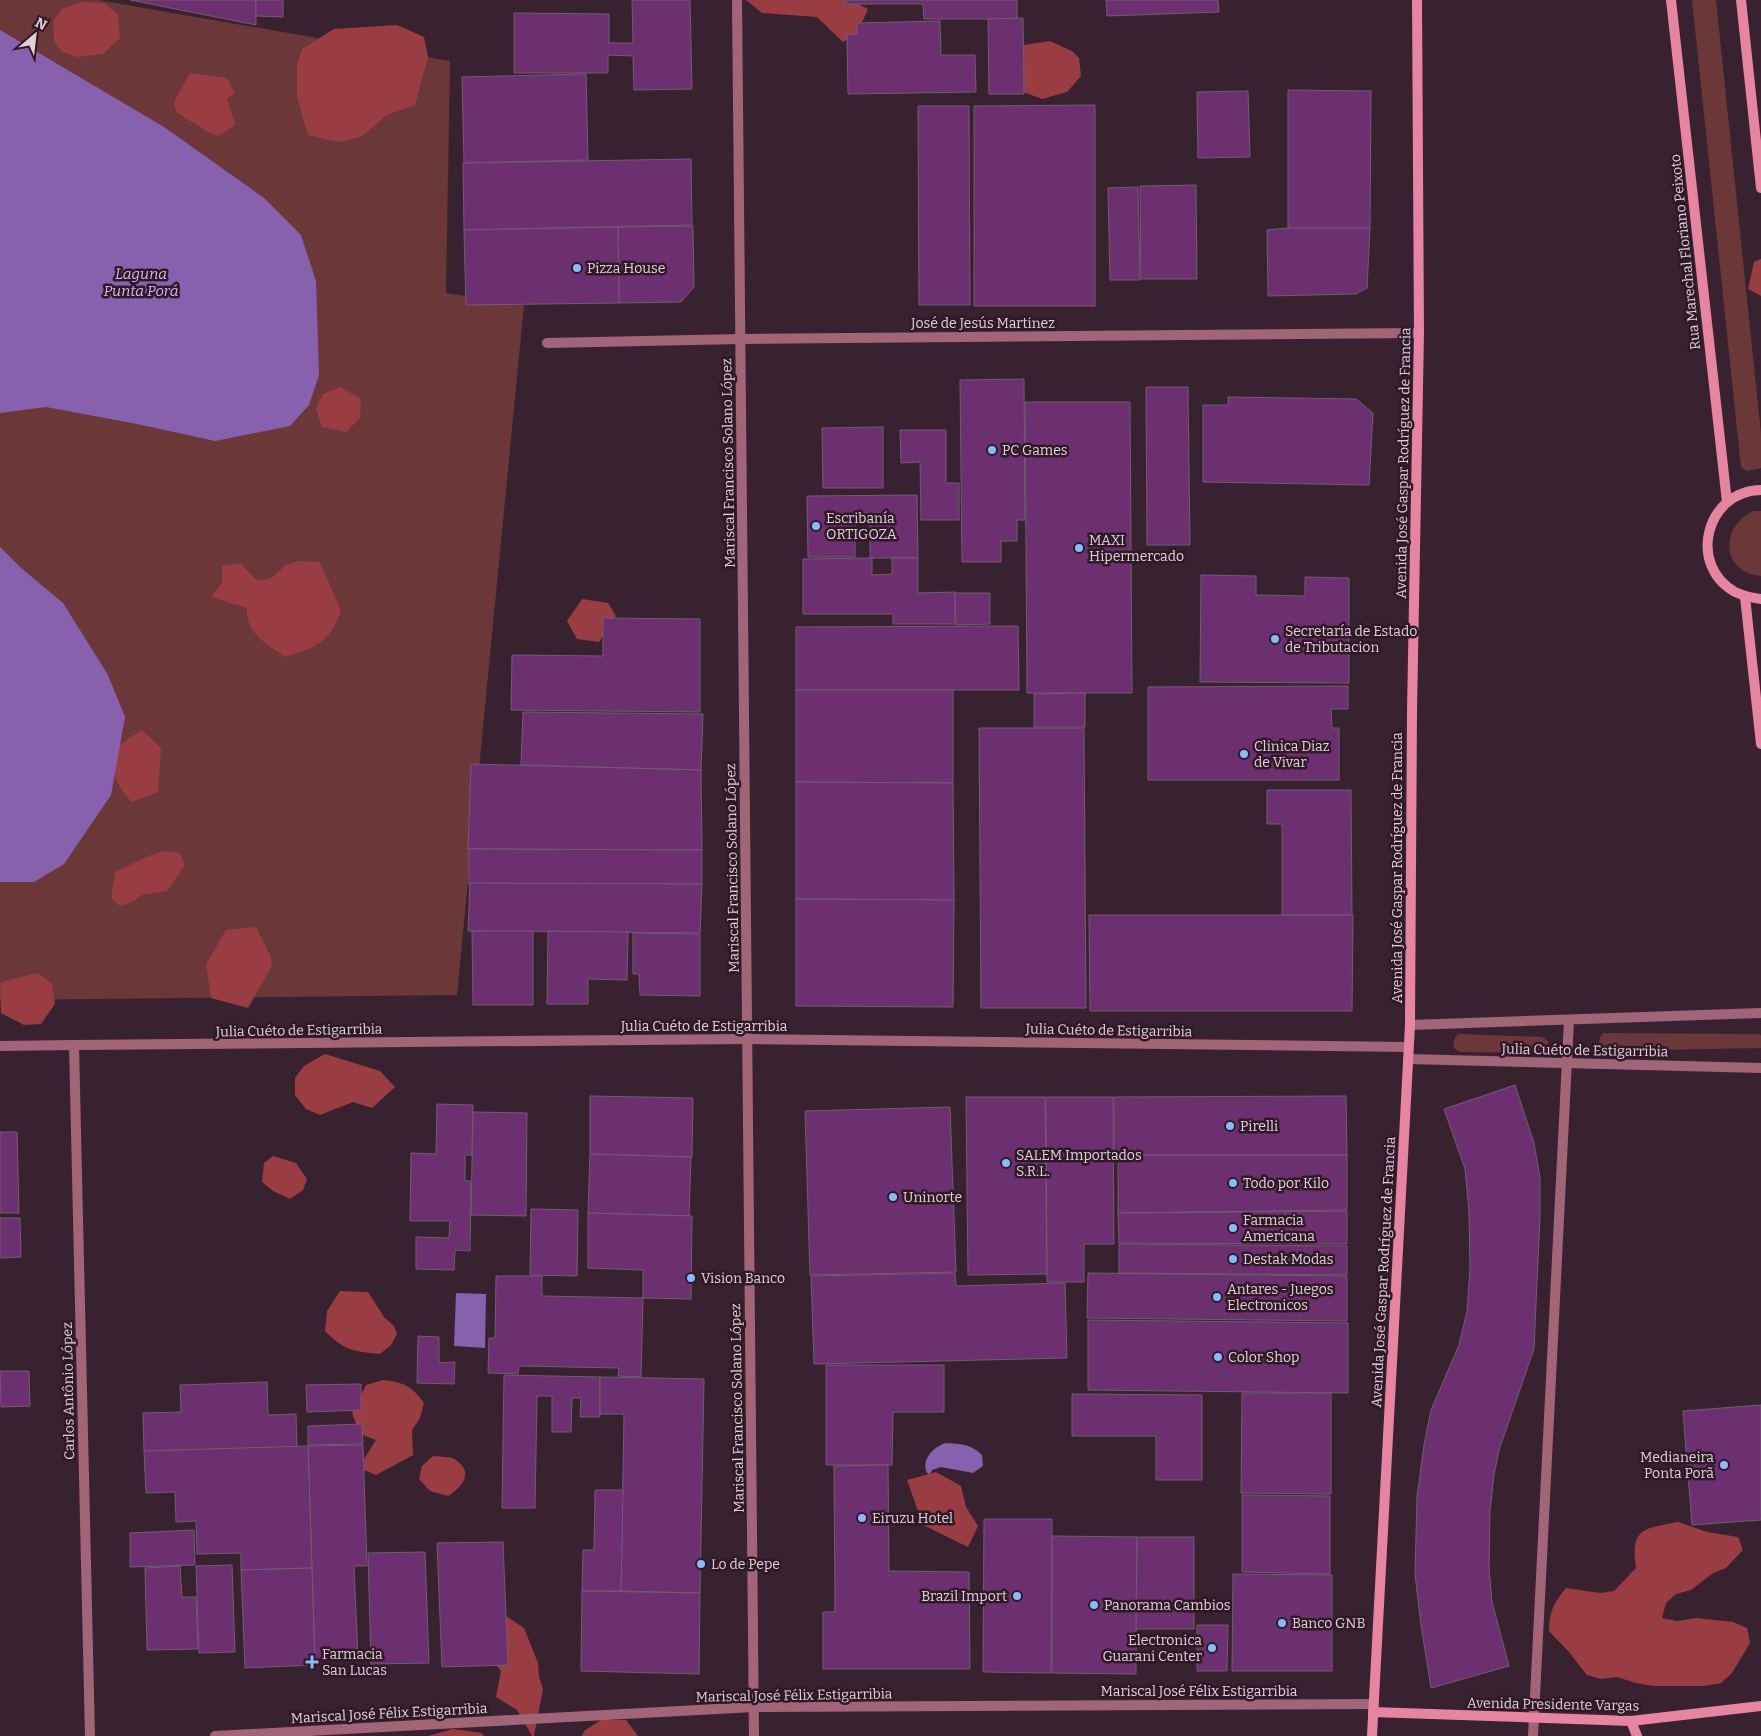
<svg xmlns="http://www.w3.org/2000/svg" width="1761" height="1736" font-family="Bitter,serif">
<rect width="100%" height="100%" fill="#392230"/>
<g fill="#6c3739">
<path d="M 0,0 L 98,0 L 450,61 L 446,293 L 524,305 L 457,995 L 0,1000 Z"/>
<path d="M 1692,0 L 1716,0 L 1761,434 L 1761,468 L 1747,471 L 1741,467 Z"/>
<path d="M 1754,511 L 1761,511 L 1761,576 C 1722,573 1718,527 1754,511 Z"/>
<path d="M 1603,1033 L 1757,1034 L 1761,1035 L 1761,1048 L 1606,1051 L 1598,1046 L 1600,1037 Z"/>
<path d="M 1458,1034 L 1542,1037 L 1548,1041 L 1548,1050 L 1544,1053 L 1460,1052 L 1456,1050 L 1453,1046 L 1455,1038 Z"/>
</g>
<g fill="#993d42">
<path d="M 746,0 L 850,0 L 868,9 L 857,34 L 843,42 L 817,17 L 762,13 Z"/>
<path d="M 82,2 L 104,3 L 118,15 L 120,38 L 103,54 L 78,57 L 62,52 L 54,41 L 53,21 L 62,9 Z"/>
<path d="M 397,25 L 424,37 L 428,57 L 415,105 L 387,115 L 361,137 L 338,142 L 308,135 L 297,97 L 297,64 L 302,49 L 334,29 Z"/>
<path d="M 1050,41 L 1072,51 L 1079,58 L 1081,76 L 1067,92 L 1042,99 L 1018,90 L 1011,75 L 1024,45 Z"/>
<path d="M 190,73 L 227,78 L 235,93 L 227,98 L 235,125 L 218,136 L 208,132 L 176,112 L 174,102 Z"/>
<path d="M 1761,259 L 1761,296 L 1748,289 L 1754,262 Z"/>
<path d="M 340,387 L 361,399 L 360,418 L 346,432 L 322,427 L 316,409 L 323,394 Z"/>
<path d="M 299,561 L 320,562 L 341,611 C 330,642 315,648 285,657 C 267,644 245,633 247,608 L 211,597 L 222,583 L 222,566 L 240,563 L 256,580 L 270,579 L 286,565 Z"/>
<path d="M 582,599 L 608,603 L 616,616 L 599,642 L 577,639 L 567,621 Z"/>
<path d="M 142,730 L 161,748 L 158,792 L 132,802 C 119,789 104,764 119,746 C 125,740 135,735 142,730 Z"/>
<path d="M 164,851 L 180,853 L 185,865 L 167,891 L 142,895 L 134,901 L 120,906 L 111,898 L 115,872 L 151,855 Z"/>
<path d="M 256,927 L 270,955 L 272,966 L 248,1008 L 211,998 L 206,964 L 226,930 Z"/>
<path d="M 38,973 L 52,984 L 55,1004 L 41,1024 L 24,1025 L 1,1013 L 0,984 L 8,980 Z"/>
<path d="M 325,1054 L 380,1071 L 395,1087 L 372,1108 L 353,1102 L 320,1115 L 306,1109 L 295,1095 L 295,1078 L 304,1066 Z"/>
<path d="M 273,1156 L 296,1163 L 307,1179 L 303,1190 L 290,1199 L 273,1191 L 262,1182 L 264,1163 Z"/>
<path d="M 340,1291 L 368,1292 L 384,1317 L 394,1326 L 397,1334 L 391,1345 L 380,1354 C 352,1351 345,1351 325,1331 L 327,1311 Z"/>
<path d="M 383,1380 C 404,1383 411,1385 424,1403 L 420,1418 L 412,1430 L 413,1455 L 376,1475 L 364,1470 L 364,1459 L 376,1440 L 360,1434 L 352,1413 L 366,1385 Z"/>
<path d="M 433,1456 C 440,1457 451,1456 456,1460 C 475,1473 461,1488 448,1496 L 430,1491 L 419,1479 L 422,1466 Z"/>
<path d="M 936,1472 L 961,1486 L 966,1507 L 978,1526 L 968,1547 L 923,1525 L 907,1480 Z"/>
<path d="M 1678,1522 L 1707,1532 L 1738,1537 L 1743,1550 L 1726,1568 L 1713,1573 L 1691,1590 L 1676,1594 L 1666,1603 L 1662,1618 L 1677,1621 L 1696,1618 L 1733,1622 L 1747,1628 L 1750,1643 L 1732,1673 L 1721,1683 L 1704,1686 L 1653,1686 L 1636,1683 L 1617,1677 L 1601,1679 L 1587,1675 L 1568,1651 L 1549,1631 C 1550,1611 1553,1604 1566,1588 L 1600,1593 L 1614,1591 L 1636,1568 C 1630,1527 1644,1529 1678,1522 Z"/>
<path d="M 503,1614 L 524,1628 L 538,1663 L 539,1677 L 543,1689 L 534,1736 L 532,1736 L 517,1710 L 496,1697 L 501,1671 L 486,1653 Z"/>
<path d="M 601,1720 L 626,1720 L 638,1736 L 582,1736 L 584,1731 Z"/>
<path d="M 453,1729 L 482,1733 L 484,1736 L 428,1736 Z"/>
</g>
<g fill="#8861ae">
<path d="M 0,30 L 164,127 L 264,198 L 301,235 L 316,281 L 319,375 L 309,405 L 290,426 L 215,441 L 137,424 L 46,407 L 0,413 Z"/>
<path d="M 0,547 L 20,567 L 63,603 L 108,675 L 125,717 L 111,795 L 64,864 L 34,882 L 0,882 Z"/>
<path d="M 456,1293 L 486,1294 L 485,1348 L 454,1346 Z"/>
<path d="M 945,1443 C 961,1444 971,1444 982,1455 L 983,1466 L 973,1473 L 941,1467 L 932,1470 L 930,1474 L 927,1473 C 921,1459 933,1448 945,1443 Z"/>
</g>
<g fill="#6c2f70" stroke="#715d72">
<path d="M 130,0 L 256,0 L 256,25 Z"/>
<path d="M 256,0 L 283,0 L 283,17 L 256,16 Z"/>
<path d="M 632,0 L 690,0 L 692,89 L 634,90 L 633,56 L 608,55 L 608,73 L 514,73 L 514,13 L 609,14 L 609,43 L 633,43 Z"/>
<path d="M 846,0 L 1017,0 L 1017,19 L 924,19 L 923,4 L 846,4 Z"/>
<path d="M 1106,0 L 1218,0 L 1219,12 L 1107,16 Z"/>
<path d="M 1023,18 L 1024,94 L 989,94 L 988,19 Z"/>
<path d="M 940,21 L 941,55 L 975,55 L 976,92 L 848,94 L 847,35 L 857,34 L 857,23 Z"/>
<path d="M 586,74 L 588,160 L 464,163 L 462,77 Z"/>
<path d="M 1288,90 L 1371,91 L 1370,228 L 1288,228 Z"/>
<path d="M 1248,91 L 1250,157 L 1198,158 L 1197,92 Z"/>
<path d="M 1095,105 L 1095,306 L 974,306 L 974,106 Z"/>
<path d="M 918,106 L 969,106 L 970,305 L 919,305 Z"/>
<path d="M 691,159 L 692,225 L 464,230 L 463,163 Z"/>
<path d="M 1196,185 L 1197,279 L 1141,279 L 1140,186 Z"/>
<path d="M 1138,187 L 1140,280 L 1110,280 L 1108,188 Z"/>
<path d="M 693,226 L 694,287 L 681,302 L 619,303 L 618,227 Z"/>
<path d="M 618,227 L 619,303 L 466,305 L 464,230 Z"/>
<path d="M 1288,228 L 1370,228 L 1367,288 L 1356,294 L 1268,296 L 1267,230 Z"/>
<path d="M 1024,379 L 1025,520 L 1017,520 L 1017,541 L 1001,541 L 1001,562 L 962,562 L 960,380 Z"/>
<path d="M 1146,387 L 1188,387 L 1190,545 L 1147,545 Z"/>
<path d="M 1228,397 L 1356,399 L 1373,413 L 1369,485 L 1203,482 L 1203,405 L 1228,405 Z"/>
<path d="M 1025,402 L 1130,402 L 1132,693 L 1027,693 Z"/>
<path d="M 883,427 L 883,488 L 823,488 L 822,428 Z"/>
<path d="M 900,430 L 946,430 L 946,483 L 959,483 L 959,520 L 921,520 L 920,462 L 901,463 Z"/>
<path d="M 917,495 L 918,558 L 870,558 L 870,513 L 855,513 L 855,557 L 808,557 L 807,496 Z"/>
<path d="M 872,558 L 872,575 L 892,574 L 892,558 L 918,558 L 918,593 L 955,592 L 955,624 L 893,624 L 893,614 L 803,614 L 803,559 Z"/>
<path d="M 1201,575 L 1256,576 L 1256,595 L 1305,596 L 1305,577 L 1349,578 L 1349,683 L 1200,682 Z"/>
<path d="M 955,593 L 990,593 L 990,624 L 956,625 Z"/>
<path d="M 603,618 L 700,619 L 700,712 L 511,710 L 512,655 L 603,656 Z"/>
<path d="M 1018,626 L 1019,690 L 796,690 L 796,627 Z"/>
<path d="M 1348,686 L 1348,709 L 1331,709 L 1332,728 L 1339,728 L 1339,780 L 1148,780 L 1148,687 Z"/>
<path d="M 796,690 L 953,690 L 953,783 L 796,782 Z"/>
<path d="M 1085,693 L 1085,727 L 1034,727 L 1034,694 Z"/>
<path d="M 523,712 L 703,714 L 701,770 L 521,765 Z"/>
<path d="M 979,728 L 1084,728 L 1086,1008 L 981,1008 Z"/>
<path d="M 471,764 L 701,770 L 702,850 L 468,849 Z"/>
<path d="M 796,782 L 953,783 L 954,900 L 796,899 Z"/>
<path d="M 1267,790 L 1351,790 L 1352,915 L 1282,915 L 1282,824 L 1267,824 Z"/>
<path d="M 469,849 L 702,850 L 702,884 L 469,884 Z"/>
<path d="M 470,883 L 702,884 L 700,933 L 468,931 Z"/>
<path d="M 796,899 L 954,900 L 953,1007 L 796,1006 Z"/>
<path d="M 1089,915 L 1353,915 L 1352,1011 L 1090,1011 Z"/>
<path d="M 472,931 L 533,931 L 533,1005 L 473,1005 Z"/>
<path d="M 548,931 L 628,932 L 627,980 L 588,979 L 588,1004 L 547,1004 Z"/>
<path d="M 633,933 L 700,934 L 700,996 L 640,995 L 639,974 L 633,974 Z"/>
<path d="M 1515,1085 L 1534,1143 L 1540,1178 L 1540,1216 L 1534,1349 L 1499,1450 L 1494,1475 L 1490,1510 L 1489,1568 L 1492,1602 L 1509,1666 L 1431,1688 L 1421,1625 L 1415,1574 L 1417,1497 L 1424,1445 L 1431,1410 L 1459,1345 L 1467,1311 L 1470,1270 L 1469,1212 L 1465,1169 L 1444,1109 Z"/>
<path d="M 590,1096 L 693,1098 L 692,1157 L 590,1154 Z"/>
<path d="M 1346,1096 L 1347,1155 L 1114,1155 L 1114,1097 Z"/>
<path d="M 966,1097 L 1045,1097 L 1047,1274 L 968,1275 Z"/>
<path d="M 1046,1097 L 1113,1097 L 1114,1244 L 1084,1244 L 1084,1282 L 1047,1282 Z"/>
<path d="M 437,1104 L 473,1105 L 472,1155 L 465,1155 L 465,1181 L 471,1181 L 470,1251 L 455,1250 L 454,1270 L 416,1269 L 416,1237 L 449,1238 L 450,1221 L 410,1221 L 411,1153 L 436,1154 Z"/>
<path d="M 950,1107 L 956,1272 L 810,1275 L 805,1111 Z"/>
<path d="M 473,1112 L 527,1113 L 526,1216 L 471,1215 Z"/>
<path d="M 0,1132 L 17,1132 L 19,1213 L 0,1213 Z"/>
<path d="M 590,1154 L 691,1157 L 689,1216 L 588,1213 Z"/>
<path d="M 1118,1155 L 1347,1155 L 1347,1210 L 1118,1213 Z"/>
<path d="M 531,1209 L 578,1210 L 577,1276 L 530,1275 Z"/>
<path d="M 1347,1211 L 1347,1244 L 1119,1243 L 1118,1213 Z"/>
<path d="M 588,1213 L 692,1216 L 691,1299 L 643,1298 L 643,1270 L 588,1268 Z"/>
<path d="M 0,1218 L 20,1218 L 21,1257 L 0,1258 Z"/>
<path d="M 1119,1244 L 1347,1246 L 1347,1275 L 1119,1273 Z"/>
<path d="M 955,1273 L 956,1286 L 1065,1283 L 1067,1358 L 814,1364 L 811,1276 Z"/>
<path d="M 1088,1273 L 1347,1276 L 1347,1321 L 1087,1318 Z"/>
<path d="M 496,1276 L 542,1276 L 542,1296 L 643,1298 L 641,1377 L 618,1376 L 619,1368 L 519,1366 L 518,1374 L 488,1373 L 489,1338 L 495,1338 Z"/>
<path d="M 1088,1320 L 1348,1323 L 1348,1393 L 1088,1390 Z"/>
<path d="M 418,1336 L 439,1337 L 439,1363 L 455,1362 L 454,1384 L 417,1383 Z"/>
<path d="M 826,1365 L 944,1365 L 944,1412 L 893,1412 L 892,1465 L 826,1465 Z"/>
<path d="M 0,1371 L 29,1371 L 30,1406 L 1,1407 Z"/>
<path d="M 504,1375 L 600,1377 L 600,1417 L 580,1417 L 581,1398 L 572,1398 L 571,1432 L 552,1432 L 552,1396 L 537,1396 L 535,1508 L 502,1508 Z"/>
<path d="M 600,1377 L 704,1379 L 700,1593 L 621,1591 L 624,1414 L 600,1414 Z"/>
<path d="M 267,1382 L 268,1415 L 296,1414 L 297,1447 L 144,1451 L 143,1413 L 181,1412 L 180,1385 Z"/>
<path d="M 361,1384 L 361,1410 L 307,1412 L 306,1385 Z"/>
<path d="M 1242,1393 L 1331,1393 L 1331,1494 L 1241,1493 Z"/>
<path d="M 1072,1394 L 1202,1395 L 1202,1480 L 1156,1480 L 1156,1436 L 1072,1436 Z"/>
<path d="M 1761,1405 L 1761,1520 L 1692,1525 L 1683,1411 Z"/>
<path d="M 362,1424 L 363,1444 L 308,1445 L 308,1426 Z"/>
<path d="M 363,1445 L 367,1566 L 354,1566 L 358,1659 L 315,1660 L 308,1446 Z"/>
<path d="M 308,1446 L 312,1568 L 241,1570 L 241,1553 L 197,1554 L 196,1521 L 176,1522 L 175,1492 L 146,1493 L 144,1451 Z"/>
<path d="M 888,1465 L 889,1571 L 969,1572 L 970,1669 L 823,1669 L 823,1612 L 835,1612 L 834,1466 Z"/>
<path d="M 595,1490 L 623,1490 L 621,1591 L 582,1591 L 583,1550 L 594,1550 Z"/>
<path d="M 1242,1495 L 1330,1496 L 1330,1574 L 1242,1572 Z"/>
<path d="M 984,1519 L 1052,1519 L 1051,1673 L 983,1672 Z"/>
<path d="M 194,1530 L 195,1565 L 130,1567 L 130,1533 Z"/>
<path d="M 1052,1536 L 1137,1537 L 1136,1674 L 1052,1673 Z"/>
<path d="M 1137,1537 L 1194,1537 L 1194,1629 L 1136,1629 Z"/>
<path d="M 503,1542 L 508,1665 L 442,1667 L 437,1543 Z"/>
<path d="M 425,1552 L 429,1663 L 371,1664 L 368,1553 Z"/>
<path d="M 232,1565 L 235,1652 L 199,1653 L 196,1566 Z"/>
<path d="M 180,1566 L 182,1597 L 196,1597 L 198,1649 L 147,1650 L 145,1568 Z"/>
<path d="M 312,1568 L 315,1665 L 245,1668 L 241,1570 Z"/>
<path d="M 1233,1574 L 1332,1575 L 1332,1671 L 1232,1671 Z"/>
<path d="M 582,1591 L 700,1593 L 699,1674 L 581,1671 Z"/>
<path d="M 1197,1625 L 1228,1625 L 1227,1671 L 1197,1671 Z"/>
</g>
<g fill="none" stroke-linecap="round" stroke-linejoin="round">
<g stroke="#a26577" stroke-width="10">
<path d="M 547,343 L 741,339 L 1419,333"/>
<path d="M 1410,1025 L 1761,1013"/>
<path d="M 746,1039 L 1408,1047"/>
<path d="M 0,1046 L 74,1045"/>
<path d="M 1408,1059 L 1761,1068"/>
<path d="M 215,1736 L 754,1707 L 1374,1704"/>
<path d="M 1533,1736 L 1569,1020"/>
</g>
<g stroke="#a26577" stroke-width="10">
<path d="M 737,0 L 754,1736"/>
<path d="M 90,1736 L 74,1045 L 746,1039"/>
</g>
<g stroke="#e684a2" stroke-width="10">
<path d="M 1671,0 L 1727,502"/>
<path d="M 1741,0 L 1761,188"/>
<path d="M 1761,490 C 1706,491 1687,565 1735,592 C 1744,596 1752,598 1761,599"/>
<path d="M 1745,597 L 1761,744"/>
<path d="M 1373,1712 L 1631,1721 L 1761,1706"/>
<path d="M 1631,1721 L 1637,1736"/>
<path d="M 1372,1736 L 1410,1025 L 1412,711 L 1419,333 L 1417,0"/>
</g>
</g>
<g fill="#83bcfb" stroke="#2f1926" stroke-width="2">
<circle cx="577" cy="268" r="5"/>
<circle cx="992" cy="450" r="5"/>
<circle cx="816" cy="526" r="5"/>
<circle cx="1079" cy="548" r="5"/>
<circle cx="1275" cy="639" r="5"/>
<circle cx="1244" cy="754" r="5"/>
<circle cx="1230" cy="1126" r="5"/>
<circle cx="1006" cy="1163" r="5"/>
<circle cx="1233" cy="1183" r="5"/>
<circle cx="893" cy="1197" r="5"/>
<circle cx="1233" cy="1228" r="5"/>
<circle cx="1233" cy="1259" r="5"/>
<circle cx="691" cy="1278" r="5"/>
<circle cx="1217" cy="1297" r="5"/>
<circle cx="1218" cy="1357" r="5"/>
<circle cx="1724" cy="1465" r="5"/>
<circle cx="862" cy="1518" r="5"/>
<circle cx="701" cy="1564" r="5"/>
<circle cx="1017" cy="1596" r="5"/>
<circle cx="1094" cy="1605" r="5"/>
<circle cx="1282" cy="1623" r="5"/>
<circle cx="1212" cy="1648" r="5"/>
<path d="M309.5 1654.5h5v5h5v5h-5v5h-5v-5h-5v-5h5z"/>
</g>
<g text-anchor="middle" stroke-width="5" stroke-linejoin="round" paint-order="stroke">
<g font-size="14" fill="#e0d0d9" stroke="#2f1926">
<text transform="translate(1685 252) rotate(-96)" y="5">Rua Marechal Floriano Peixoto</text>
<text x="983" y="328">José de Jesús Martinez</text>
<text transform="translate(728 463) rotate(-91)" y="5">Mariscal Francisco Solano López</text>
<text transform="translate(1403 463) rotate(-89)" y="5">Avenida José Gaspar Rodríguez de Francia</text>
<text transform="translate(732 868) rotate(-91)" y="5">Mariscal Francisco Solano López</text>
<text transform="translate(1397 868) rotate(-90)" y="5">Avenida José Gaspar Rodríguez de Francia</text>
<text x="704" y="1031">Julia Cuéto de Estigarribia</text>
<text transform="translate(299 1030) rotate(-1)" y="5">Julia Cuéto de Estigarribia</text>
<text transform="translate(1109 1030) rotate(1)" y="5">Julia Cuéto de Estigarribia</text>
<text transform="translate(1585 1050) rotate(1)" y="5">Julia Cuéto de Estigarribia</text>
<text transform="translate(1383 1272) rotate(-87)" y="5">Avenida José Gaspar Rodríguez de Francia</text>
<text transform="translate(68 1391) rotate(-91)" y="5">Carlos Antônio López</text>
<text transform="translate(737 1408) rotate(-91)" y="5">Mariscal Francisco Solano López</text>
<text x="1199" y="1696">Mariscal José Félix Estigarribia</text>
<text transform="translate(794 1695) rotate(-1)" y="5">Mariscal José Félix Estigarribia</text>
<text transform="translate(1553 1704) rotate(1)" y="5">Avenida Presidente Vargas</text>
<text transform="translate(389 1713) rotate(-3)" y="5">Mariscal José Félix Estigarribia</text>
</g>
<g font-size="14" fill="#e0d0d9" stroke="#2f1926" text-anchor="start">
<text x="587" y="273">Pizza House</text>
<text x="1002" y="455">PC Games</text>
<text x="826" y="523">Escribanía<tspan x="826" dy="16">ORTIGOZA</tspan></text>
<text x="1089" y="545">MAXI<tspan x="1089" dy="16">Hipermercado</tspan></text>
<text x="1285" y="636">Secretaría de Estado<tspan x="1285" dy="16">de Tributacion</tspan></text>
<text x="1254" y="751">Clinica Diaz<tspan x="1254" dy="16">de Vivar</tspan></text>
<text x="1240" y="1131">Pirelli</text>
<text x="1016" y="1160">SALEM Importados<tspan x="1016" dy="16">S.R.L.</tspan></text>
<text x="1243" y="1188">Todo por Kilo</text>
<text x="903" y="1202">Uninorte</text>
<text x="1243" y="1225">Farmacia<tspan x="1243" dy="16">Americana</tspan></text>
<text x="1243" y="1264">Destak Modas</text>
<text x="701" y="1283">Vision Banco</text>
<text x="1227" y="1294">Antares - Juegos<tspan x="1227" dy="16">Electronicos</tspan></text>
<text x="1228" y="1362">Color Shop</text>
<text x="1714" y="1462" text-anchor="end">Medianeira<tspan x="1714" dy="16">Ponta Porã</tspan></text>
<text x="872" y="1523">Eiruzu Hotel</text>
<text x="711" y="1569">Lo de Pepe</text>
<text x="1007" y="1601" text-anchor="end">Brazil Import</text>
<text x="1104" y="1610">Panorama Cambios</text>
<text x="1292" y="1628">Banco GNB</text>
<text x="1202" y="1645" text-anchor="end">Electronica<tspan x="1202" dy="16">Guarani Center</tspan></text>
<text x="322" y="1659">Farmacia<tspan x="322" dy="16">San Lucas</tspan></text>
</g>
<g font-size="15" font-style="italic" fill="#d4b6f4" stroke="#2f1926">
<text x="141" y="279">Laguna<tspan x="141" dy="17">Punta Porá</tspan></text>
</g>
</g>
<g transform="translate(35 35) rotate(28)" stroke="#2f1926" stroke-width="4" paint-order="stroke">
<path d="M0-4L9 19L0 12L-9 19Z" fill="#e0d0d9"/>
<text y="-8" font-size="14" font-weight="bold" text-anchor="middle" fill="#e0d0d9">N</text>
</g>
</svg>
